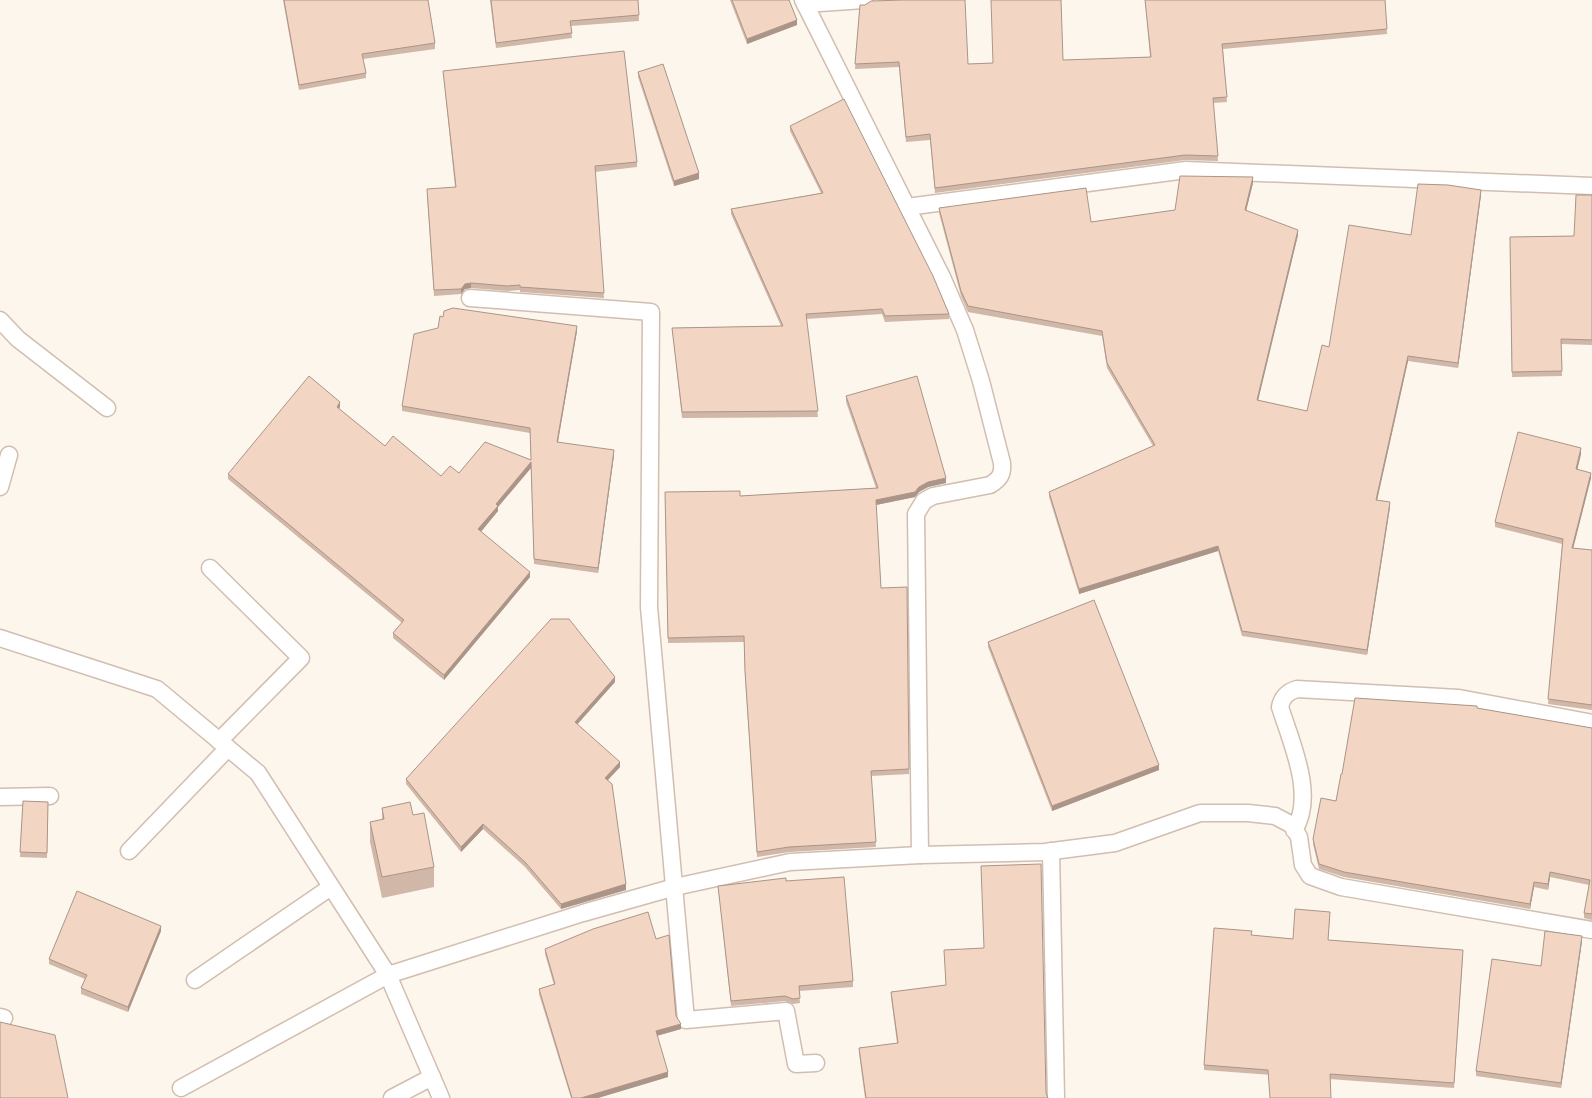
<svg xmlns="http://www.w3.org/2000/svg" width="1592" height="1098" font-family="Manrope,sans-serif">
<rect width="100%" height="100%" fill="#fdf6ec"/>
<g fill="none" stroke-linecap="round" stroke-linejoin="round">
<g stroke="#d1beb0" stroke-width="19">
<g id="minor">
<path d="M 803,0 L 942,277 L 965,330 L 981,381 L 1002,463 C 1003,474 1000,479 990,485 L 933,496 L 924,501 L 916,514 L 920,855"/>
<path d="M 805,4 L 864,0"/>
<path d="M 907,207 L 1186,170 L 1592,186"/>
<path d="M 470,298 L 651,312 L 649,607 L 686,1020 L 786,1011 L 796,1064 L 816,1063"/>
<path d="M 0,320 L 18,339 L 107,408"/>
<path d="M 0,487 L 9,455"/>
<path d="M 210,568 L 301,658 L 219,741"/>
<path d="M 0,638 L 157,689 L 258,773 L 388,975 L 441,1098"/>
<path d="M 0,797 L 50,796"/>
<path d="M 1294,830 C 1316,796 1291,742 1280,707 C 1282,697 1287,692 1297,689 L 1459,698 L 1592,723"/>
<path d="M 129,851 L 228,748"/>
<path d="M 1051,851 L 1056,1098"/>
<path d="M 195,980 L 331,887"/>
<path d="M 0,1017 L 4,1018"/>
<path d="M 181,1088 L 388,975 L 583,913 L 675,887 L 790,862 L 920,855 L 1045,852 L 1115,843 L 1200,813 L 1248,813 L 1275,816 L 1292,825 L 1299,837 L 1303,865 L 1310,876 L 1341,887 L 1592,930"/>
<path d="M 392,1098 L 432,1077"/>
</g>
</g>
<use href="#minor" stroke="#fff" stroke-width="16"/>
</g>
<g fill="#d1b7a8">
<path d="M 283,0 L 428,0 L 435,43 L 435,49 L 363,59 L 366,73 L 366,78 L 299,90 Z"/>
<path d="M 490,0 L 638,0 L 639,21 L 571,26 L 572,38 L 496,48 Z"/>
<path d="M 730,0 L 789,0 L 797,25 L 747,44 Z"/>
<path d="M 1145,0 L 1385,0 L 1387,34 L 1223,49 L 1227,102 L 1213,103 L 1218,161 L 1185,160 L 935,193 L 930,140 L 906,142 L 899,67 L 855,69 L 860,5 L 968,64 L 1150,57 Z"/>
<path d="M 443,71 L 637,162 L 637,167 L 595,172 L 604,298 L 520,292 L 520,290 L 507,291 L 471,288 L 465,289 L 461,294 L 434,296 L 427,194 L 455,187 Z"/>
<path d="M 638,72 L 699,179 L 674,186 L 638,77 Z"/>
<path d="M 790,126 L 949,314 L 949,319 L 885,322 L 882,314 L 806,319 L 818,417 L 682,418 L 672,328 L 781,326 L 731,214 L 731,209 L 821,193 L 790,131 Z"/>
<path d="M 1253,183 L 1246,211 L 1298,235 L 1258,400 L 1307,411 L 1329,347 L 1411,235 L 1481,195 L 1458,368 L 1408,361 L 1377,500 L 1390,507 L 1367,655 L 1242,636 L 1218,551 L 1079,594 L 1049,497 L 1049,492 L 1153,446 L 1107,368 L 1102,336 L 968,312 L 961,296 L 939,213 L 939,208 L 1091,222 L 1175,210 Z"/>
<path d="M 1592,195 L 1592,345 L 1561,344 L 1562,376 L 1512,377 L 1510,237 L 1574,236 Z"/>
<path d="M 577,331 L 558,442 L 614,455 L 598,573 L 534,564 L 531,468 L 498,507 L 498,511 L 481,532 L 530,577 L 444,680 L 393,638 L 393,633 L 402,623 L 228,479 L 228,474 L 340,407 L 339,409 L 385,446 L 441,476 L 531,460 L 530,433 L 402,411 L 402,406 Z"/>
<path d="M 846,396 L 946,483 L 928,487 L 919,492 L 915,497 L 876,505 L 881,588 L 909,769 L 909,774 L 871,776 L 876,847 L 789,852 L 757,857 L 745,676 L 744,642 L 668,643 L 665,492 L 740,496 L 876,488 L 846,402 Z"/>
<path d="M 1581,454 L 1577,470 L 1591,478 L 1573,548 L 1592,550 L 1592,710 L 1548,704 L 1562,544 L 1495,527 L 1495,522 Z"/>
<path d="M 988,642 L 1159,770 L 1052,811 L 988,647 Z"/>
<path d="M 615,682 L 577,724 L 620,767 L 608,780 L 626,890 L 561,909 L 525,867 L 483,829 L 461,852 L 406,784 L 406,779 Z"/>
<path d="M 1477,708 L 1592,728 L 1592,920 L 1584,918 L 1584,913 L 1589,885 L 1550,877 L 1548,890 L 1534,887 L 1530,909 L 1344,877 L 1319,869 L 1313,844 L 1313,839 L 1336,801 L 1342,774 Z"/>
<path d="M 23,801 L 48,802 L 47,858 L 20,857 Z"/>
<path d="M 382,808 L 413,815 L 434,867 L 434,887 L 382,898 L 370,842 L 370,822 L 382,820 Z"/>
<path d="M 786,881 L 853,981 L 853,987 L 799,991 L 800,1003 L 793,1004 L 785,1001 L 731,1006 L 718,886 Z"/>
<path d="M 1330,917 L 1328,940 L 1463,956 L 1454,1088 L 1204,1070 L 1204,1065 L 1251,935 L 1293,939 Z"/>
<path d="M 161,931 L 128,1012 L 81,994 L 81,988 L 85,979 L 49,964 L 49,959 Z"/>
<path d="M 1582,941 L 1561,1088 L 1476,1076 L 1476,1071 L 1541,966 Z"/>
<path d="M 545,949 L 676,1016 L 681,1029 L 657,1036 L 668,1077 L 598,1098 L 571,1098 L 539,994 L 539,989 L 554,985 L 545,954 Z"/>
<path d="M 945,985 L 1046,1093 L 1048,1098 L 865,1098 L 859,1053 L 859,1048 L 897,1043 L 891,997 L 891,992 Z"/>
</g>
<g fill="#aa9588">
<path d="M 797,20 L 797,25 L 747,44 L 747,39 Z"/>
<path d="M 699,173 L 699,179 L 674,186 L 674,181 Z"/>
<path d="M 1253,177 L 1253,183 L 1245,215 L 1245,210 Z"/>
<path d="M 1481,190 L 1481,195 L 1458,368 L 1458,363 Z"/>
<path d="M 1298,230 L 1298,235 L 1257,405 L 1257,400 Z"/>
<path d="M 471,283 L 471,288 L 465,289 L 461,294 L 461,289 L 465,284 Z"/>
<path d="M 577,326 L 577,331 L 557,447 L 557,442 Z"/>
<path d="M 1408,356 L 1408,361 L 1376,505 L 1376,500 Z"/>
<path d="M 340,402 L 340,407 L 337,412 L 337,407 Z"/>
<path d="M 1581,448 L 1581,454 L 1576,475 L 1576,469 Z"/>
<path d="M 614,450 L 614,455 L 598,573 L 598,568 Z"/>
<path d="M 531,462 L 531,468 L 498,507 L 498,511 L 478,535 L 478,529 L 496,504 Z"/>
<path d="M 1591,473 L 1591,478 L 1572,553 L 1572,548 Z"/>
<path d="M 946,478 L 946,483 L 928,487 L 919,492 L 915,497 L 876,505 L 876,500 L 919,487 L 928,482 Z"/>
<path d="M 1390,502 L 1390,507 L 1367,655 L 1367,650 Z"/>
<path d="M 1218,546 L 1218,551 L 1079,594 L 1079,589 Z"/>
<path d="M 530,572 L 530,577 L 444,680 L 444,675 Z"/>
<path d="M 615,677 L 615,682 L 575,727 L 575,722 Z"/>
<path d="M 620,762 L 620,767 L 605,783 L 605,778 Z"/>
<path d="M 1159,765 L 1159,770 L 1052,811 L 1052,806 Z"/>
<path d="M 483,824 L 483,829 L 461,852 L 461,847 Z"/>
<path d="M 1550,872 L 1550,877 L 1548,890 L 1548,884 Z"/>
<path d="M 1534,882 L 1534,887 L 1530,909 L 1530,904 Z"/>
<path d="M 626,884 L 626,890 L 561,909 L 561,904 Z"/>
<path d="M 161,926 L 161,931 L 128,1012 L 128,1007 Z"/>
<path d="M 1582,936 L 1582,941 L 1561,1088 L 1561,1083 Z"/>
<path d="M 681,1024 L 681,1029 L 656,1036 L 656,1031 Z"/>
<path d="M 668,1072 L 668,1077 L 598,1098 L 581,1098 Z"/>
</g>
<g fill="#f3d5c3" stroke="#aa9588">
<path d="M 284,0 L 428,0 L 435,43 L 362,54 L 366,73 L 299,85 Z"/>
<path d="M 491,0 L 638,0 L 639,15 L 570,21 L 572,33 L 496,43 Z"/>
<path d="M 732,0 L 789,0 L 797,20 L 747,39 Z"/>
<path d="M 903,0 L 965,0 L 968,64 L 993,63 L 991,0 L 1061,0 L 1063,60 L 1151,57 L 1145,0 L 1385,0 L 1387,29 L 1222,44 L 1227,97 L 1213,98 L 1218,156 L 1185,155 L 935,188 L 930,134 L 906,137 L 899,62 L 855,64 L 860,5 L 865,5 L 871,1 Z"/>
<path d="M 624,51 L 637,162 L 595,166 L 604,293 L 520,287 L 520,285 L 507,286 L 471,283 L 465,284 L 461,289 L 434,290 L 427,189 L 456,187 L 443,71 Z"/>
<path d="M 663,64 L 699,173 L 674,181 L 638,72 Z"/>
<path d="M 844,99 L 933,276 L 949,314 L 885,316 L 882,309 L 806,314 L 818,411 L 682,412 L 672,328 L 783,326 L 731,209 L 823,193 L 790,126 Z"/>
<path d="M 1180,176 L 1253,177 L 1245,210 L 1298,230 L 1257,400 L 1307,411 L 1322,345 L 1329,347 L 1349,225 L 1411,235 L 1418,184 L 1448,185 L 1481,190 L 1458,363 L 1408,356 L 1376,500 L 1390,502 L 1367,650 L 1242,631 L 1218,546 L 1079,589 L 1049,492 L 1155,445 L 1107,363 L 1102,331 L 968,306 L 961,291 L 939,208 L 1086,188 L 1091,222 L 1175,210 Z"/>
<path d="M 1576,195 L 1592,195 L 1592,340 L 1561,339 L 1562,371 L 1512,372 L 1510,237 L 1574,236 Z"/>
<path d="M 453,308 L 577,326 L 557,442 L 614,450 L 598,568 L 534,559 L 531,462 L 496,504 L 498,506 L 478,529 L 530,572 L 444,675 L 393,633 L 404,620 L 228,474 L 309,376 L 340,402 L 337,407 L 385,446 L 393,436 L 441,476 L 450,466 L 459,473 L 485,442 L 531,460 L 530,428 L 402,406 L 414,334 L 438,328 L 440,316 L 443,317 L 444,311 Z"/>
<path d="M 917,376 L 946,478 L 928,482 L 919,487 L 915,492 L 876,500 L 881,588 L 907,587 L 909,769 L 871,771 L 876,842 L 789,847 L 757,852 L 745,671 L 744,636 L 668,638 L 665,492 L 740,491 L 740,496 L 878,488 L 846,396 Z"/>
<path d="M 1518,432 L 1581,448 L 1576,469 L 1591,473 L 1572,548 L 1592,550 L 1592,705 L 1548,699 L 1563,539 L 1495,522 Z"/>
<path d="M 1094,600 L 1159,765 L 1052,806 L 988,642 Z"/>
<path d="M 551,619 L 569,619 L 615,677 L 575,722 L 620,762 L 605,778 L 612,784 L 626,884 L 561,904 L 525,862 L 483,824 L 461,847 L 406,779 Z"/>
<path d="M 1355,698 L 1477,706 L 1477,708 L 1592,728 L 1592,914 L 1584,913 L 1590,880 L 1550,872 L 1548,884 L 1534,882 L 1530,904 L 1344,872 L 1319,864 L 1313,839 L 1321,798 L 1336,801 L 1341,774 L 1342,774 Z"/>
<path d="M 23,801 L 48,802 L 47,853 L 20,852 Z"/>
<path d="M 410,802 L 413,815 L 424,813 L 434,867 L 382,877 L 370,822 L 384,819 L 382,808 Z"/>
<path d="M 1041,864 L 1046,1093 L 1048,1098 L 866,1098 L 859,1048 L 898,1043 L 891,992 L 946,985 L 944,950 L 984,948 L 981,866 Z"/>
<path d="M 844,877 L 853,981 L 799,986 L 800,998 L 793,999 L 785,996 L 731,1001 L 718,886 L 786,878 L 786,881 Z"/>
<path d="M 77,891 L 161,926 L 128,1007 L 81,988 L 87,975 L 49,959 Z"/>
<path d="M 1295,909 L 1330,912 L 1328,940 L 1463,950 L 1454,1083 L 1330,1074 L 1331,1098 L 1270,1098 L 1268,1070 L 1204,1065 L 1214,928 L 1252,931 L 1251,935 L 1293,939 Z"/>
<path d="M 648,912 L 656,939 L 669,935 L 676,1016 L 681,1024 L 656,1031 L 668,1072 L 581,1098 L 572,1098 L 539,989 L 555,984 L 545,949 L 593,929 Z"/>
<path d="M 1545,931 L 1582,936 L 1561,1083 L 1476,1071 L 1492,959 L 1541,966 Z"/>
<path d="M 0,1022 L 55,1035 L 68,1098 L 0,1098 Z"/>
</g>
</svg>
